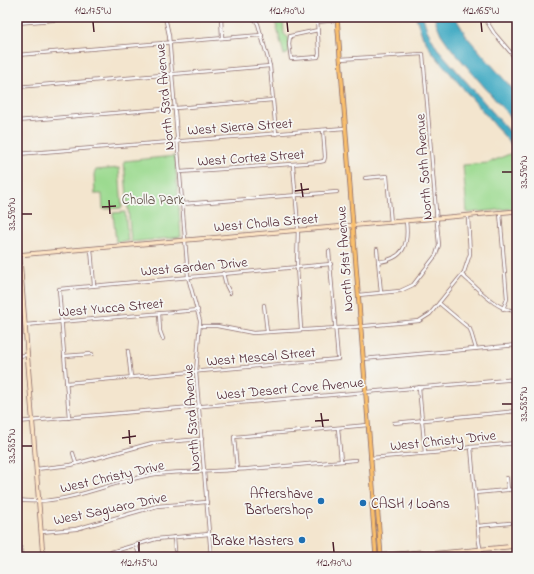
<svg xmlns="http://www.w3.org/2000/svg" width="534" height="574" font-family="'Indie Flower',sans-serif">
<rect width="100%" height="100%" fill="#f6f6f2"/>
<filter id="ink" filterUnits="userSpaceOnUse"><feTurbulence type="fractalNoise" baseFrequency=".025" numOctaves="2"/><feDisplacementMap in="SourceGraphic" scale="8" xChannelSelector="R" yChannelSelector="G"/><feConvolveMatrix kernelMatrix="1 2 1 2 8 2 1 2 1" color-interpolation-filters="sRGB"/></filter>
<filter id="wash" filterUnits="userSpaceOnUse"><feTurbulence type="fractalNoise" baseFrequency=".012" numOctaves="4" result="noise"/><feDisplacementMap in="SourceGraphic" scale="16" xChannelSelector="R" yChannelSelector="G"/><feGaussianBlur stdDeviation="0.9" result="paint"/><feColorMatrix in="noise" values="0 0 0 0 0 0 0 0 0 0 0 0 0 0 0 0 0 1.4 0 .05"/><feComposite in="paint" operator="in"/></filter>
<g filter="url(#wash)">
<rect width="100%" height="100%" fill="#f3e5ce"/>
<g fill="#9cda90" stroke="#737c5e">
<path d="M 274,17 L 283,17 L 284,34 L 289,38 L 289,53 L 284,55 Z"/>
<path d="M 512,153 L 517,159 L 517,208 L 467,213 L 463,165 L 488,163 Z"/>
<path d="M 175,156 L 181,237 L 131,242 L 124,161 Z"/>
<path d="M 119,168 L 122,208 L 103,209 L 102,194 L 95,194 L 94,174 L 96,170 Z"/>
<path d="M 125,212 L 128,241 L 116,242 L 113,213 Z"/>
</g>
<g fill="#44acc4" stroke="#476678">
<path d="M 416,17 L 423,17 L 427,30 L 437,48 L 517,140 L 517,151 L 432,52 L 422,35 Z"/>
<path d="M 434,17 L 455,17 L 467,37 L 517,94 L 517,125 L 450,47 L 441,34 Z"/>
</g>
</g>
<g filter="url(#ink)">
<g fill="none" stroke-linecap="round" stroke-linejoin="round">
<g stroke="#856464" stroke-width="4">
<g id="street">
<path d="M 165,17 L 169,35 L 188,277 L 200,321 L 196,372 L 211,557"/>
<path d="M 221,17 L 222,38"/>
<path d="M 317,17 L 319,54 L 318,57 L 291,59 L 289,44 L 290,36 L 318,30"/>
<path d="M 484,17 L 494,33 L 517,60"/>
<path d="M 317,18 L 326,17"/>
<path d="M 255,19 L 258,24 L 270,66 L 276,134"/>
<path d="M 317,22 L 337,20"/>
<path d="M 17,23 L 88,17"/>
<path d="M 17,55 L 262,35"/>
<path d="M 340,59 L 423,54 L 437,223 L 439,245 L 436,255 L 413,285 L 400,291 L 358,295"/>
<path d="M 17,87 L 270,66"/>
<path d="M 17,121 L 273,100"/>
<path d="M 17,154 L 345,128"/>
<path d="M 293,165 L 298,226 L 297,267 L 301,329"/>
<path d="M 180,172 L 319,162 L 324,161 L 325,157 L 323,130"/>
<path d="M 365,178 L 387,176 L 391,223"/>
<path d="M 182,204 L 337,192"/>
<path d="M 500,213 L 507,299 L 503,309"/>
<path d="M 91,249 L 94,285"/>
<path d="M 377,249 L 381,293"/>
<path d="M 378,262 C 404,259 409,245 406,221"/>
<path d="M 223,273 L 226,285 L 230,293"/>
<path d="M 462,275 C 478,288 496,311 517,311"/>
<path d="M 17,290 L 22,289"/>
<path d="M 439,303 L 470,329 L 476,349"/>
<path d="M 264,305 L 267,332"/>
<path d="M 159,313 L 160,331 L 163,339"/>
<path d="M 25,325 L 198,310"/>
<path d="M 200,326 L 217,326 L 253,333 L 354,327 L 419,321 L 430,314 L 464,272 L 470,254 L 468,216"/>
<path d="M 128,351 L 131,377"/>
<path d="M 17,356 L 27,355"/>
<path d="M 64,356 L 92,354"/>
<path d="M 363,359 L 517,345"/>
<path d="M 66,383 L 338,359 L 329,251"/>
<path d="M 419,387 L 425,453"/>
<path d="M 69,418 L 59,289 L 331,264"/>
<path d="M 17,422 L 517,379"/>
<path d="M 394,423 L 517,411"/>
<path d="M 338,428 L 341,461"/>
<path d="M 471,447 L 479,542 L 482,557"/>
<path d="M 73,453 L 76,463"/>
<path d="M 370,458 L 443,452 L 471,447 L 517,443"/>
<path d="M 36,469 L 71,465 L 152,443 L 202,439"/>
<path d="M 237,470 L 234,437 L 368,425"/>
<path d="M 507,478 L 508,490"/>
<path d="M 475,493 L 517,489"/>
<path d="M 17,500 C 66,507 109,481 156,474 C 181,471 206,472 232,470 C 273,468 314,463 356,460"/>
<path d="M 19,500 L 17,511 L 21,557"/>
<path d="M 477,526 L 510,523"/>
<path d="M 41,532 L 76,529 L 157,506 L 207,502"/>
<path d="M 174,537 L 175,550"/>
<path d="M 136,545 L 139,554"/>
<path d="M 94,557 L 156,539 L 209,534"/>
</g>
</g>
<g stroke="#856464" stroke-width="5">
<g id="secondary">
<path d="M 17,221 L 43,557"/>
<path d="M 17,255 L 517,211"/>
<path d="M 365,557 L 421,552 L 429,554 L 517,546"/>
</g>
</g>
<g stroke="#856464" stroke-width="5">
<g id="primary">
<path d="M 337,17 L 374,500 L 372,504 L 376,557"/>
<path d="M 374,500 L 377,503 L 381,557"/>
</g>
</g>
<use href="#street" stroke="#fff" stroke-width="2.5"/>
<use href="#secondary" stroke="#fde5c5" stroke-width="3.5"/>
<use href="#primary" stroke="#f9bf6d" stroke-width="3.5"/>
</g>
</g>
<path fill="none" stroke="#4a1f2b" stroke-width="1.5" d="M 93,22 L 94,32M 287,22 L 288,32M 481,22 L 482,32M 502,172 L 512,172M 301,183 L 303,197M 295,191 L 309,189M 109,200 L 110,214M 102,207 L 116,206M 22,214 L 32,214M 502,404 L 512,404M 321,413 L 323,427M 315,421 L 329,420M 129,430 L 130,444M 122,438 L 136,436M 22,446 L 32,446M 139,542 L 139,552M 333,542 L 334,552"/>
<g fill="#1f6fb2" stroke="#f6f6f2" stroke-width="1.5">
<circle cx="321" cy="501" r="4"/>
<circle cx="363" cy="503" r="4"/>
<circle cx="302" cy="540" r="4"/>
</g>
<g text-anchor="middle" stroke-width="3.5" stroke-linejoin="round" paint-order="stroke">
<g font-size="14" fill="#4a1f2b" stroke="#f6f6f2">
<text transform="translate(164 97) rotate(-95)" y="5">North 53rd Avenue</text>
<text transform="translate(240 126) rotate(-4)" y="5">West Sierra Street</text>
<text transform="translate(251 157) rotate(-4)" y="5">West Cortez Street</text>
<text transform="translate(423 167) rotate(-94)" y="5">North 50th Avenue</text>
<text transform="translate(266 222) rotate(-5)" y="5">West Cholla Street</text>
<text transform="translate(344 259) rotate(-94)" y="5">North 51st Avenue</text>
<text transform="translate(194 266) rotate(-5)" y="5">West Garden Drive</text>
<text transform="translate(111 307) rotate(-5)" y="5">West Yucca Street</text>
<text transform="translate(261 356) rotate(-5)" y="5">West Mescal Street</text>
<text transform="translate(290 388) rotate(-5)" y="5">West Desert Cove Avenue</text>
<text transform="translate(191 418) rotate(-94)" y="5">North 53rd Avenue</text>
<text transform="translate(443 440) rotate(-6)" y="5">West Christy Drive</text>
<text transform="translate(112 476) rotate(-13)" y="5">West Christy Drive</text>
<text transform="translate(110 508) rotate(-12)" y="5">West Saguaro Drive</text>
</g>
<g font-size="14" fill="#5e4e44" stroke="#f6f6f2">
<text x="153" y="204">Cholla Park</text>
</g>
<g font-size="14" fill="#4a1f2b" stroke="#f6f6f2" text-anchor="end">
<text x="313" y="498">Aftershave<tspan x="313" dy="16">Barbershop</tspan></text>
<text x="371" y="508" text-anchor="start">CASH 1 Loans</text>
<text x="294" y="545">Brake Masters</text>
</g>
</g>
<rect width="534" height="574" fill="none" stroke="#f6f6f2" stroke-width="44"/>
<rect x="22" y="22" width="490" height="530" fill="none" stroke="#4a1f2b" stroke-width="1.5"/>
<g font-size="10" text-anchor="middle" fill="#4a1f2b">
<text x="93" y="14">112.175°W</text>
<text x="287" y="14">112.170°W</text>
<text x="481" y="14">112.165°W</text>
<text transform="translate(523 172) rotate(-90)" y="4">33.590°N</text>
<text transform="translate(11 214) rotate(-90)" y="4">33.590°N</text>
<text transform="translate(523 404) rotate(-90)" y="4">33.585°N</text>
<text transform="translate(11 446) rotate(-90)" y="4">33.585°N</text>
<text x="139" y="566">112.175°W</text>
<text x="334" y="566">112.170°W</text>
</g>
</svg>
